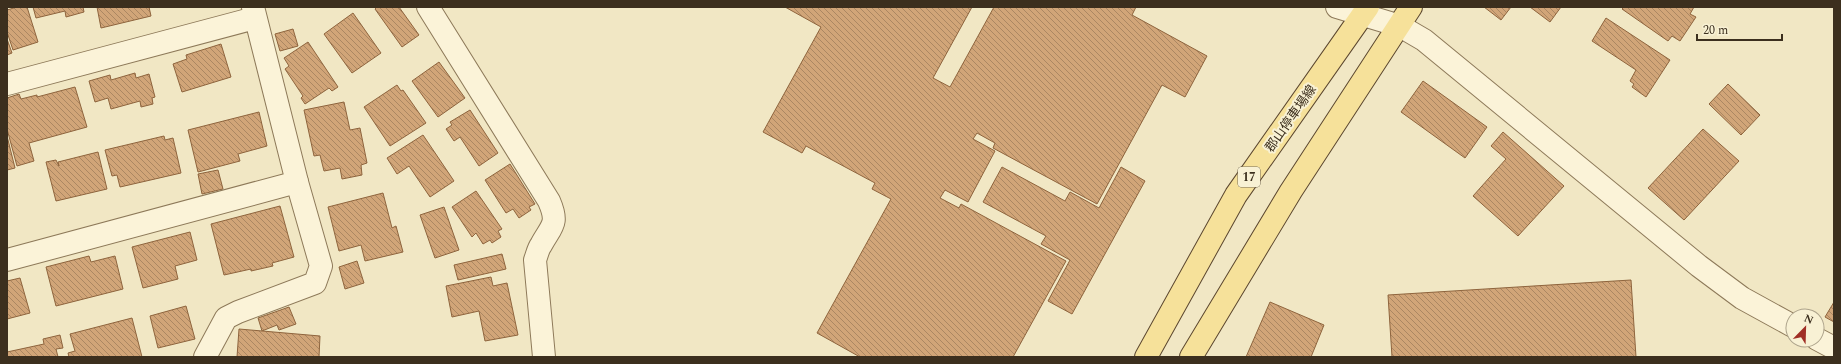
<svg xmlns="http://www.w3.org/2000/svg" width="1841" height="364" font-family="Spectral,'Noto Sans JP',serif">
<defs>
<pattern id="building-back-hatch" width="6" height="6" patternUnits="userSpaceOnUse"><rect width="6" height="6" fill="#d1a578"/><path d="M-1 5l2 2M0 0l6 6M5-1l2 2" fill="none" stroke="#ab8762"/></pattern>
</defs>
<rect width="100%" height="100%" fill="#f1e7c4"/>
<g fill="url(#building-back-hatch)" stroke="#8e643d">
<path d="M 17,7 L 27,7 L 38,42 L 13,50 L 7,32 L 7,10 Z"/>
<path d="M 33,7 L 83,7 L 84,12 L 66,17 L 65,11 L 36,18 Z"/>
<path d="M 97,7 L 149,7 L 151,16 L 101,28 Z"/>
<path d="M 377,7 L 399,7 L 419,35 L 402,47 L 375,9 Z"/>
<path d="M 785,7 L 972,7 L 933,78 L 950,87 L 994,7 L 1136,7 L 1132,15 L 1207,56 L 1185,97 L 1162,85 L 1097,204 L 993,148 L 995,143 L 977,133 L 973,139 L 995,151 L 969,200 L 968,202 L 945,190 L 940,198 L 959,208 L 961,204 L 1066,261 L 1013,357 L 860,357 L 817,333 L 891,199 L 872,189 L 875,183 L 806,146 L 802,153 L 763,132 L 821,27 Z"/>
<path d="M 1484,7 L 1511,7 L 1501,20 Z"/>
<path d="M 1530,7 L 1561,7 L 1550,22 Z"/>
<path d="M 1624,7 L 1694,7 L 1690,14 L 1696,17 L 1680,41 L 1672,36 L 1668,41 L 1622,9 Z"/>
<path d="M 353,13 L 381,53 L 352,73 L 324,34 Z"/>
<path d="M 1606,18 L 1670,60 L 1646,97 L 1632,87 L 1634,84 L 1630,81 L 1636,70 L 1592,41 Z"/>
<path d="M 293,29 L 298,46 L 280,51 L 275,34 Z"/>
<path d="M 7,39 L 12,53 L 7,55 Z"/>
<path d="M 308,42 L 338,87 L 332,91 L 329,88 L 305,104 L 301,98 L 303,96 L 285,69 L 289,66 L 284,58 Z"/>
<path d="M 221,44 L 231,77 L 182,92 L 173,64 L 187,59 L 186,55 Z"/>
<path d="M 439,62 L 465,98 L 438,117 L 412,81 Z"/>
<path d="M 135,73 L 136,78 L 149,74 L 155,97 L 152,98 L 153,104 L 141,107 L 140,101 L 111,109 L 108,98 L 95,102 L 89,81 L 110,75 L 111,80 Z"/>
<path d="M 1423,81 L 1487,127 L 1465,158 L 1401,112 Z"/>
<path d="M 1728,84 L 1760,115 L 1741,135 L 1709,104 Z"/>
<path d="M 397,85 L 401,91 L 403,90 L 426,123 L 390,146 L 364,107 Z"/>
<path d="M 75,87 L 87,127 L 29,143 L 34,161 L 17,166 L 7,129 L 7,98 L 19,94 L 21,99 L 37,95 L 37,97 Z"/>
<path d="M 344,102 L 350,130 L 360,128 L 367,163 L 361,165 L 362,175 L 342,179 L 340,168 L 324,171 L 320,155 L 314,156 L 304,110 Z"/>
<path d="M 470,110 L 498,153 L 479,166 L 460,137 L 454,141 L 446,129 L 452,125 L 450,122 Z"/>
<path d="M 259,112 L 267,146 L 238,154 L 240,161 L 198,172 L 188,130 Z"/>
<path d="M 1703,129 L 1739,161 L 1684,220 L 1648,188 Z"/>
<path d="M 1503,132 L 1564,186 L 1518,236 L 1473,196 L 1506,159 L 1491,146 Z"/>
<path d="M 423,135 L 454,181 L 430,197 L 409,166 L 397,174 L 387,158 Z"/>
<path d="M 7,136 L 15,168 L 7,170 Z"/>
<path d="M 164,136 L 165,140 L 173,138 L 181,173 L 120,187 L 117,175 L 112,176 L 105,150 Z"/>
<path d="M 98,152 L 107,189 L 56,201 L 46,162 L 56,160 L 59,166 L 58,162 Z"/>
<path d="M 510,164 L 535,204 L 529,207 L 531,210 L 519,218 L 513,209 L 506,213 L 485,180 Z"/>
<path d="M 1002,167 L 1065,201 L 1070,192 L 1099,208 L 1121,167 L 1145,181 L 1072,314 L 1048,301 L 1070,260 L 1041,244 L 1046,236 L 983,202 Z"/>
<path d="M 218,170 L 223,189 L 202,194 L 198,174 Z"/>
<path d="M 476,191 L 502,229 L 498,231 L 501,237 L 492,243 L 490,240 L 483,244 L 476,233 L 472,237 L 452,207 Z"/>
<path d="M 383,193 L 392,228 L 396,226 L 403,252 L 365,261 L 361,245 L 339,251 L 328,207 Z"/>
<path d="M 280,206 L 294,257 L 272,263 L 273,266 L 251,271 L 251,269 L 224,275 L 211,224 Z"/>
<path d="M 444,207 L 459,250 L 435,258 L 420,215 Z"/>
<path d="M 190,232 L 197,260 L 175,266 L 178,279 L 143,288 L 132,247 Z"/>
<path d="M 502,254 L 506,269 L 458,280 L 454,265 Z"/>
<path d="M 89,256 L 91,262 L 115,256 L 123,289 L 56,306 L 46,267 Z"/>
<path d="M 357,261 L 364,283 L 345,289 L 339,267 Z"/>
<path d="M 491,277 L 493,286 L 507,283 L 518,335 L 485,341 L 479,311 L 452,317 L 446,286 Z"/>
<path d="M 20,278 L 30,313 L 7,319 L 7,281 Z"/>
<path d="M 1631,280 L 1636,357 L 1392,357 L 1388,295 Z"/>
<path d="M 1270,302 L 1324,325 L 1311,357 L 1246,357 Z"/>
<path d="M 1834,302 L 1834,322 L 1825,317 Z"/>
<path d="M 186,306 L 195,339 L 158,348 L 150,316 Z"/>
<path d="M 289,307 L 296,324 L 279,330 L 277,325 L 262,331 L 258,318 Z"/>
<path d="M 132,318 L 142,357 L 69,357 L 68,353 L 75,351 L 70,334 Z"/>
<path d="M 239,329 L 320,336 L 319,357 L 237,357 Z"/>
<path d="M 60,335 L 63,348 L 56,349 L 58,357 L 7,357 L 7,352 L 44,344 L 43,339 Z"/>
</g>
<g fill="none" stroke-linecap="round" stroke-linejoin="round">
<g stroke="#8d7959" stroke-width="24">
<g id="minor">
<path d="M 428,7 L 549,201 C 559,224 552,225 541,245 C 538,249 537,255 535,260 L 544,357"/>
<path d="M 1337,7 L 1400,26 L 1424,40 L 1699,266 L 1742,298 L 1793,326"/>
<path d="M 7,84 L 255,18"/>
<path d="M 7,260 L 297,182"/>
<path d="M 1817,339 L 1834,348"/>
<path d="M 205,357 L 226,318 L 238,312 L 315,283 L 321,266 L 297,182 L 253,7"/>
</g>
</g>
<g stroke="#5b462e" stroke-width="24">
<g id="major">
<path d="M 1146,357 L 1236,195 L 1368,7"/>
<path d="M 1191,357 L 1291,191 L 1411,7"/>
</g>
</g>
<use href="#minor" stroke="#fbf3d8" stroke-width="22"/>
<use href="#major" stroke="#f6e19a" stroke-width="22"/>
</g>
<g text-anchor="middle" stroke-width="4" stroke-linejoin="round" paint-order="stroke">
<rect fill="#f8f1d4" stroke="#746955" stroke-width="1" x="1238" y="167" width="22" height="20" rx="3"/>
<g font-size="12" font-weight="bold" fill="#3c2f1e">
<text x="1249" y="181">17</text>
</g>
<g font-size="13" fill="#3c2f1e" stroke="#f8f1d4">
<text transform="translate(1290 118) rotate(-55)" y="5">郡山停車場線</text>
</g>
</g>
<rect width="1841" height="364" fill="none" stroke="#3c2f1e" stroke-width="16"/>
<g transform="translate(1805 328) rotate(23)"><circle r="19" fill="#f8f1d4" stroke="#ada38b"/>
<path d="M0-3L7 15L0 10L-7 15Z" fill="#a02f25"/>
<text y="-6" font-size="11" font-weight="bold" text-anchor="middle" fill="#3c2f1e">N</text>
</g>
<path d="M1697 34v6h85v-6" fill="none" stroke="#3c2f1e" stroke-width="2"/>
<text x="1703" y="34" font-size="12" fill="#3c2f1e" stroke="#f8f1d4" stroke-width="3" paint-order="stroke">20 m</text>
</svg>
